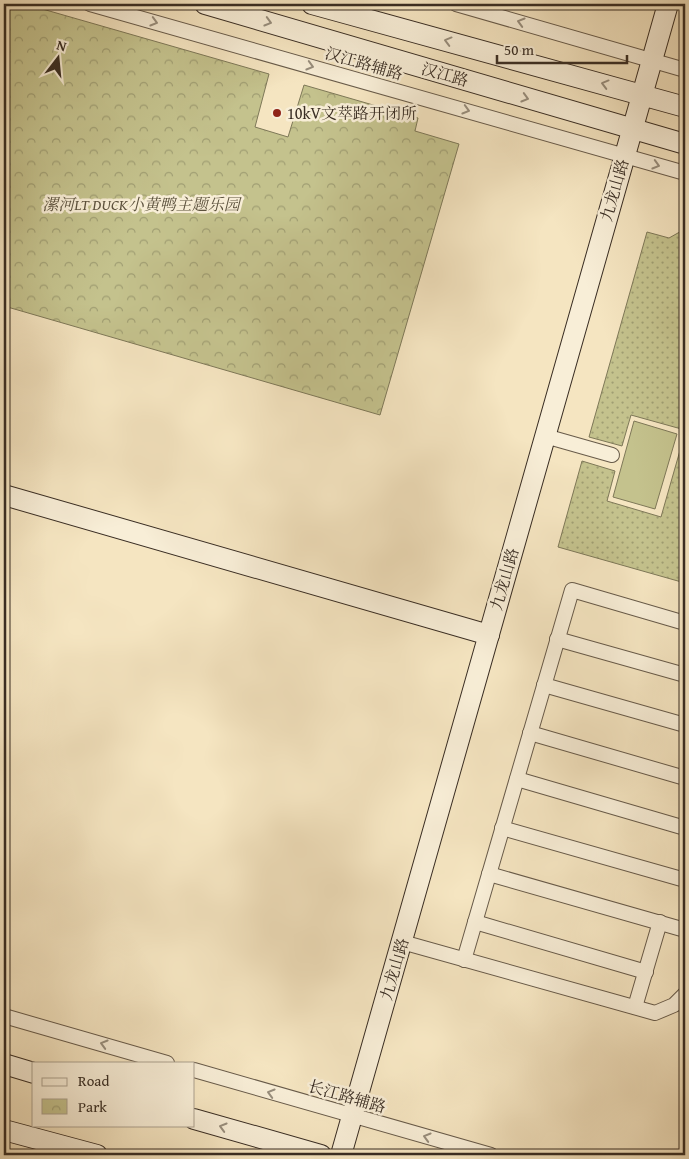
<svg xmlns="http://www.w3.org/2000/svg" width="689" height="1159" font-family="'Gentium Book Plus','Noto Serif SC',serif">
<defs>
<pattern id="grass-dots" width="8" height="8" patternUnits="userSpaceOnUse" patternTransform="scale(1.25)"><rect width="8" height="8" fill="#c4c28d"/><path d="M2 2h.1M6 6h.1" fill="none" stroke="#a09e73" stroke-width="1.8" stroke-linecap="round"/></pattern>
<pattern id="park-crowns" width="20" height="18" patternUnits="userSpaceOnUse" patternTransform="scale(1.25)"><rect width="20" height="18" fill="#c4c28d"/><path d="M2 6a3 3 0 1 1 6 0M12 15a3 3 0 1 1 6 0" fill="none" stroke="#a09e73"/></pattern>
</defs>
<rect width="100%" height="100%" fill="#f5e5c1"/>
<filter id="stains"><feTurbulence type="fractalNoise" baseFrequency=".004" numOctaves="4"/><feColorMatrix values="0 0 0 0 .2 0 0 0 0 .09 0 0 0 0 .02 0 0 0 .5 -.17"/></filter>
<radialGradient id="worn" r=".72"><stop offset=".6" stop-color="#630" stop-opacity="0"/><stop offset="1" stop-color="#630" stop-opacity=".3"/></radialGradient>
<g fill="url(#grass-dots)" stroke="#7e7858">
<path d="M 685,229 L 685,430 L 631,415 L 622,446 L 589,437 L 647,232 L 669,238 Z"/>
<path d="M 685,433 L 685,583 L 558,547 L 582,461 L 615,471 L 607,501 L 661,517 Z"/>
</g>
<path fill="url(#park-crowns)" stroke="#7e7858" d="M 4,4 L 25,4 L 269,74 L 255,127 L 288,137 L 304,85 L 418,118 L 415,131 L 459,144 L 380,415 L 4,306 Z"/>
<path fill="#c4c28d" stroke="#7e7858" d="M 634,421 L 677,434 L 655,509 L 613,497 Z"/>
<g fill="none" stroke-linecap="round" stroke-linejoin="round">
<g stroke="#685b4a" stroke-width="16">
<g id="street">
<path d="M 90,4 L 685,173"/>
<path d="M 456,4 L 685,70"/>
<path d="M 545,436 L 612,455"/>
<path d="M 557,639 L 685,675"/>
<path d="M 544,685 L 685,725"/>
<path d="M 530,733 L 685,778"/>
<path d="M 517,779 L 685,828"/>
<path d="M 502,828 L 685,880"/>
<path d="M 489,874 L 685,930"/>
<path d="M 475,922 L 646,972"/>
<path d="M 402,942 L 655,1013 L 674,1005 L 685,994"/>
<path d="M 464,960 L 572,590 L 685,623"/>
<path d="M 635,1007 L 660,922"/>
<path d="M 4,1016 L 167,1063"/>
<path d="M 194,1070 L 491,1155"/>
</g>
</g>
<g stroke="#392d23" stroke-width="22">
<g id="secondary">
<path d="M 205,4 L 685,144"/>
<path d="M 312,4 L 685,107"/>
<path d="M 4,495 L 489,635"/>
<path d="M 4,1064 L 34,1073"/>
<path d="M 194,1119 L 321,1155"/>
<path d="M 4,1130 L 97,1155"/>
<path d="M 341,1155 L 668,4"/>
</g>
</g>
<use href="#street" stroke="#f8eed7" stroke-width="14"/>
<use href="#secondary" stroke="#f8eed7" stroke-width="20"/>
</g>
<defs><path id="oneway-chevron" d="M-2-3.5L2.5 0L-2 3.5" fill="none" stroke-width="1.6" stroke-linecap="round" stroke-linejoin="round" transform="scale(1.25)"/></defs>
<g stroke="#988e7d">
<use href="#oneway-chevron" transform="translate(154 22) rotate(16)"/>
<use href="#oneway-chevron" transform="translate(268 22) rotate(16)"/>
<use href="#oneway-chevron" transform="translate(521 22) rotate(-164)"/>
<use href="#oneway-chevron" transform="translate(448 41) rotate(-165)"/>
<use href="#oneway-chevron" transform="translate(310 66) rotate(16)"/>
<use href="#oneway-chevron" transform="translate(605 84) rotate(-165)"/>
<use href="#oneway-chevron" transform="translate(525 98) rotate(16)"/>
<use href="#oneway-chevron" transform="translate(466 110) rotate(16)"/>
<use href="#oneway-chevron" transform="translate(656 165) rotate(16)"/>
<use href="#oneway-chevron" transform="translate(104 1044) rotate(-164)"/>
<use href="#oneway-chevron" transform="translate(271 1093) rotate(-164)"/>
<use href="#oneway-chevron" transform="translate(223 1127) rotate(-164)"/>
<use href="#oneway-chevron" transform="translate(427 1137) rotate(-164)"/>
</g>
<circle fill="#8f2418" stroke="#f8eed7" stroke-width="2" cx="277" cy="113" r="5"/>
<g text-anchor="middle" stroke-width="5" stroke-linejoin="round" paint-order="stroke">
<g font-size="16" fill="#392d23" stroke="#f8eed7">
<text transform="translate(364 63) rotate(16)" y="6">汉江路辅路</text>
<text transform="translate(445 74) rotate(16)" y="6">汉江路</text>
<text transform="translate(614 190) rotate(-74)" y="6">九龙山路</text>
<text transform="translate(504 579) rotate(-74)" y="6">九龙山路</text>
<text transform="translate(394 969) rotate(-74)" y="6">九龙山路</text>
<text transform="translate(347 1096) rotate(16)" y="6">长江路辅路</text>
</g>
<g font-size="16" fill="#392d23" stroke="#f8eed7" text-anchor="start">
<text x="287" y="119">10kV文萃路开闭所</text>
</g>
<g font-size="16" font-style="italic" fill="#5c523e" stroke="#f8eed7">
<text x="141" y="210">漯河LT DUCK小黄鸭主题乐园</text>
</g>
</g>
<rect width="689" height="1159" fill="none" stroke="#f5e5c1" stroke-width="20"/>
<rect x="5" y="5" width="679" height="1149" fill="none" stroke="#392d23" stroke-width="2.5"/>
<rect x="10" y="10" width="669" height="1139" fill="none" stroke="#392d23"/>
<rect x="32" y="1062" width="162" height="65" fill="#f8eed7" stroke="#aca18f"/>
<rect x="42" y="1078" width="25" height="8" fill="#f8eed7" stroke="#aca18f"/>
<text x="78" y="1086" font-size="15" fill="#392d23">Road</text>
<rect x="42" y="1099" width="25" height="15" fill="url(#park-crowns)" stroke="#aca18f"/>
<text x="78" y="1112" font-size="15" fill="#392d23">Park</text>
<g transform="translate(58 58) rotate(16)" stroke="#f8eed7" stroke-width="4" paint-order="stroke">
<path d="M0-4L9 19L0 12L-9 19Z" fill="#392d23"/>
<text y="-8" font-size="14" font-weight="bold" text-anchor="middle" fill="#392d23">N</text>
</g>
<path d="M497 55v8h130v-8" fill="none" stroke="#392d23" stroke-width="2.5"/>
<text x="504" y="55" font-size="15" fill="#392d23" stroke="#f8eed7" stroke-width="4" paint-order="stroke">50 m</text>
<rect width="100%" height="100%" filter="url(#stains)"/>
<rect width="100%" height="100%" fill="url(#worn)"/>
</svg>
